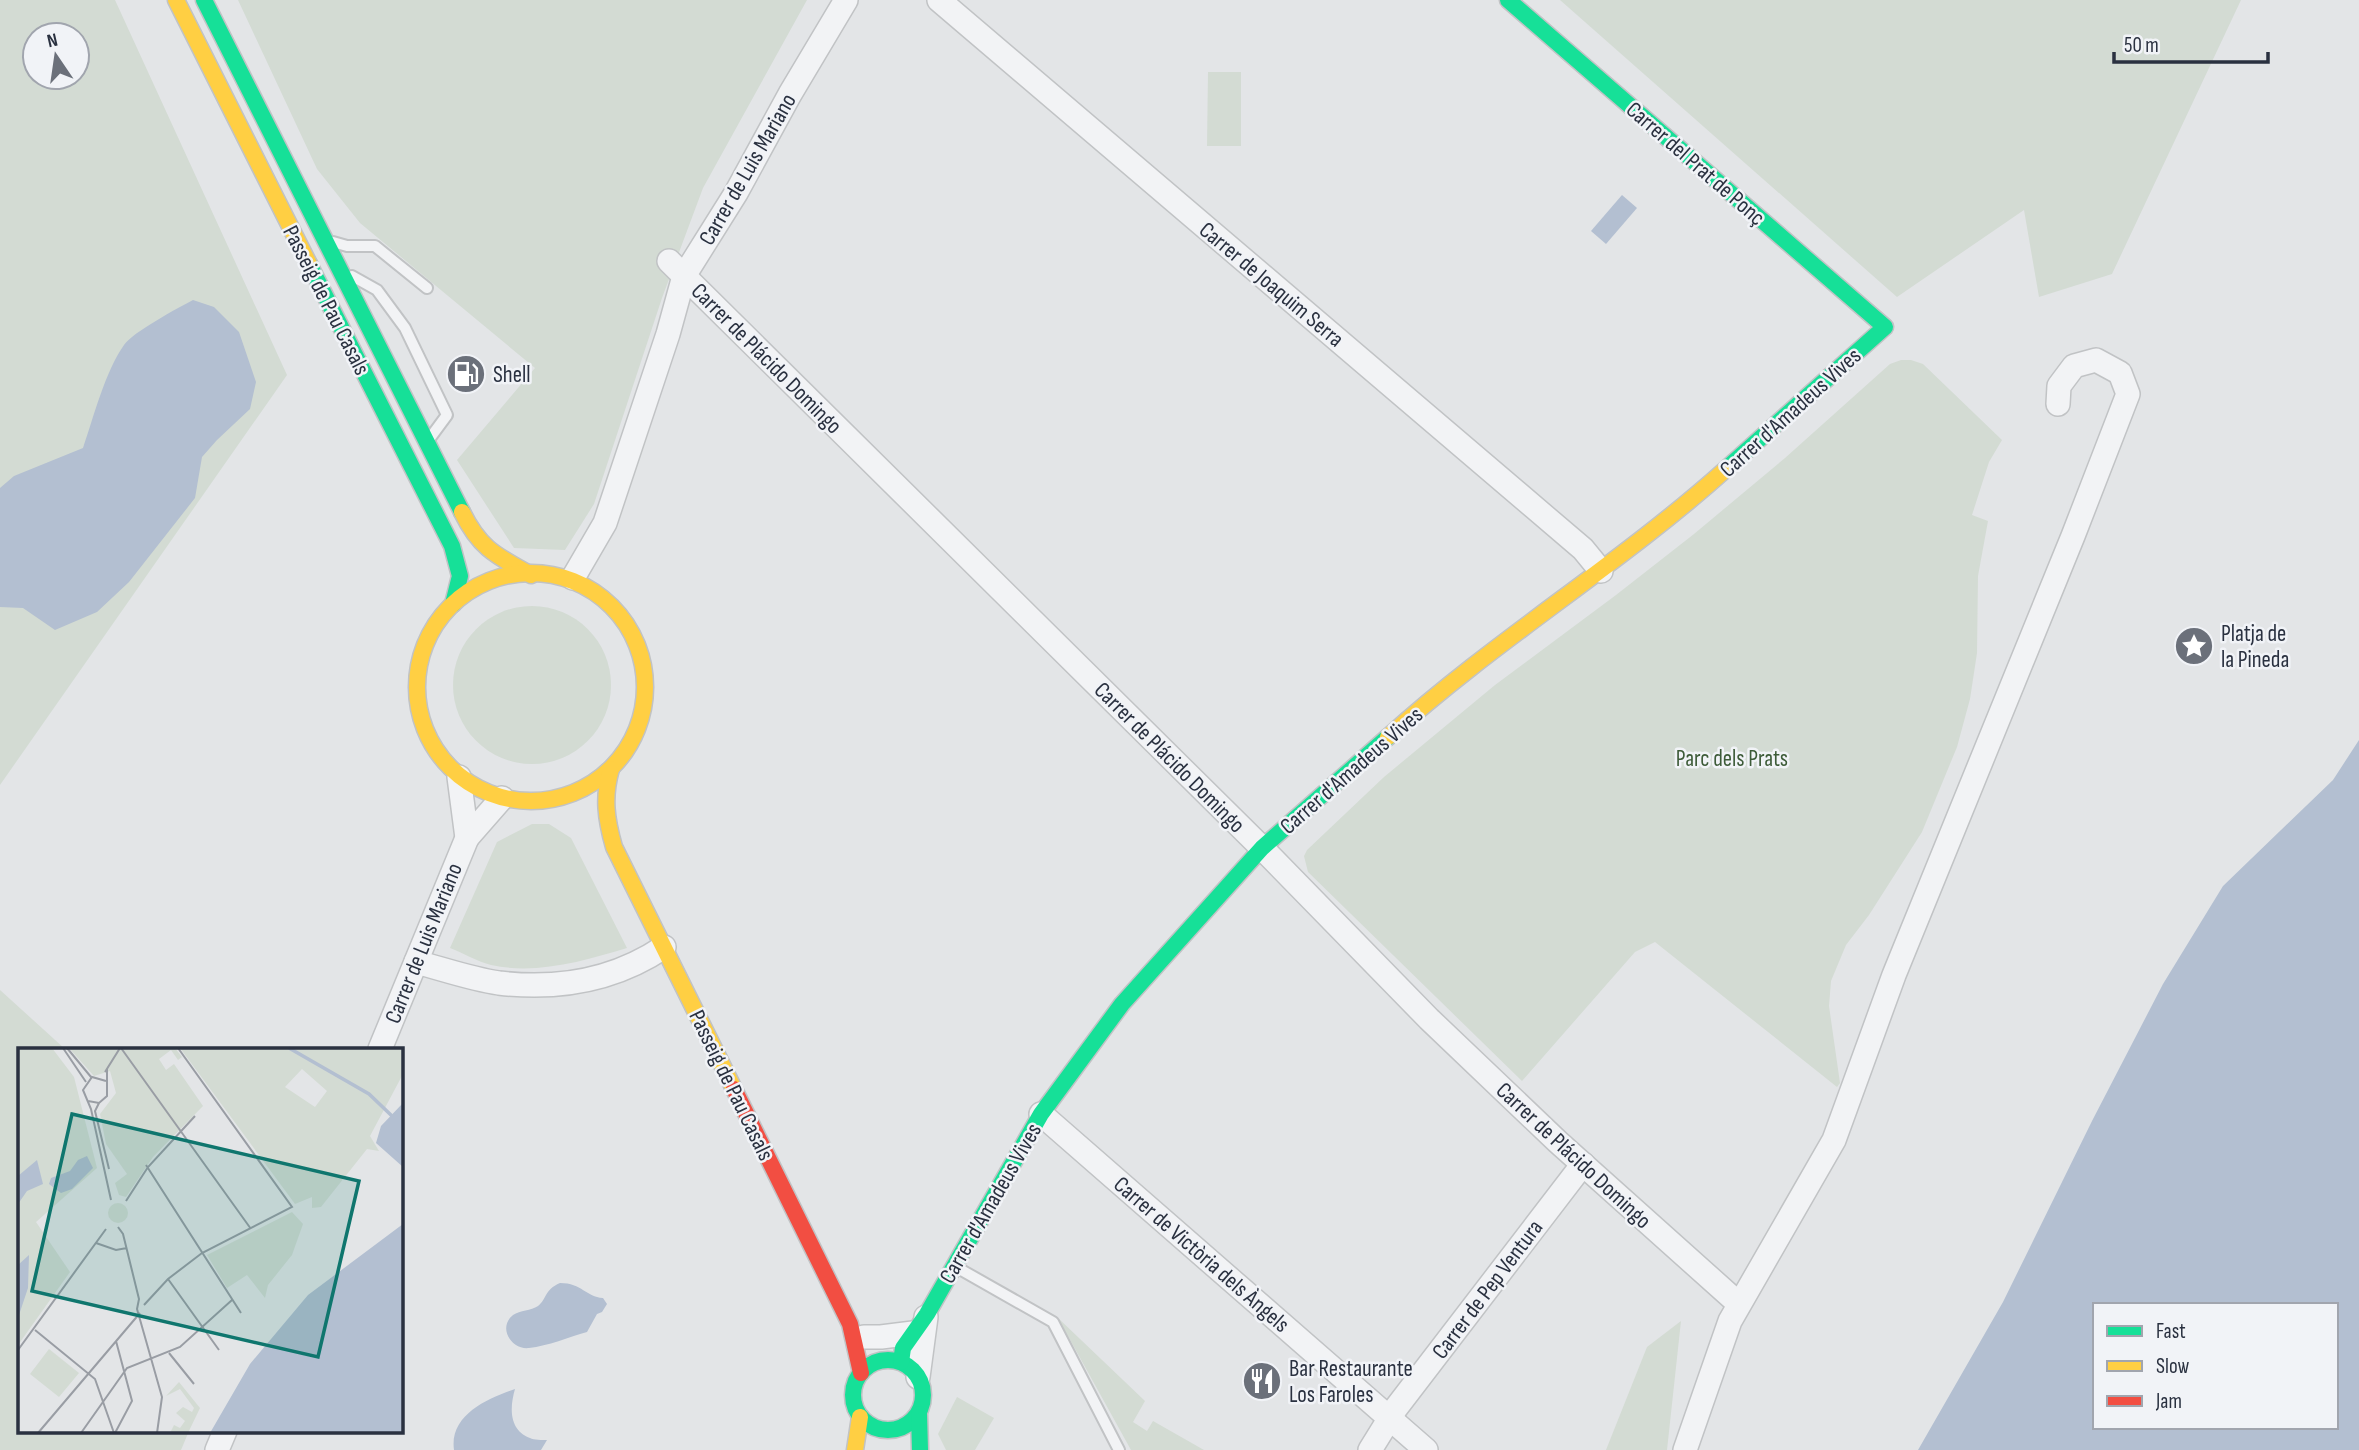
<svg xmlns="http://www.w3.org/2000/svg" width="2359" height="1450" font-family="'Sofia Sans Condensed',sans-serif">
<rect width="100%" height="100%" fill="#e3e5e7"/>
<g fill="#d3dbd3" fill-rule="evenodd">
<path d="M 0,0 L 115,0 L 287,375 L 0,785 ZM 35,35 L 77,35 L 77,77 L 35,77 Z"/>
<path d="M 238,0 L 807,0 L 703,188 L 662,298 L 594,504 L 565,550 L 514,548 L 457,460 L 535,368 L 360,223 L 317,169 Z"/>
<path d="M 1560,0 L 2241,0 L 2112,274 L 2039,297 L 2024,210 L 1897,297 Z"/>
<path d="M 1208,72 L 1241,72 L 1241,146 L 1207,146 Z"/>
<path d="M 1901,360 L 1911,360 L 1923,364 L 2002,440 L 1989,462 L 1972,515 L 1988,521 L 1978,576 L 1977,653 L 1970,699 L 1957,747 L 1922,832 L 1869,915 L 1846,945 L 1831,981 L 1829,1006 L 1840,1083 L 1837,1087 L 1655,942 L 1635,952 L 1522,1081 L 1308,872 L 1304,856 L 1307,850 L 1384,777 L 1495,685 L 1616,595 L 1694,534 L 1785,458 L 1890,364 Z"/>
<circle cx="532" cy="685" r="79"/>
<path d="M 532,824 L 549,824 L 571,838 L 627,948 C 584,961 536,975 491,965 C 478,962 463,953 450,948 L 497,842 Z"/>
<path d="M 0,990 L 65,1049 L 19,1049 L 19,1431 L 189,1431 L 181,1450 L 0,1450 Z"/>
<path d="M 1058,1318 L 1145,1401 L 1133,1422 L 1147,1431 L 1153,1421 L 1204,1450 L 1131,1450 Z"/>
<path d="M 1681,1321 L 1667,1450 L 1606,1450 L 1647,1347 Z"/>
<path d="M 957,1397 L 994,1418 L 975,1450 L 946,1450 L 938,1434 Z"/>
</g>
<g fill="#b3bfd1" fill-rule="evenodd">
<path d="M 1622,195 L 1637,208 L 1606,244 L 1591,231 Z"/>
<path d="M 193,300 L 214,307 L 239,332 L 256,382 L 250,409 L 217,440 L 202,457 L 195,498 L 129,582 L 97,612 L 55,630 L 23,608 L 0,607 L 0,488 L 14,476 L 83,448 C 94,416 105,372 124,345 C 133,332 178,308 193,300 Z"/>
<path d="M 2359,740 L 2359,1450 L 1918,1450 L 2003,1302 L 2092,1121 L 2163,984 L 2223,886 L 2333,780 ZM 2095,1305 L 2336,1305 L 2336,1427 L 2095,1427 Z"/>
<path d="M 560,1283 C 582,1283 586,1297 603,1298 L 607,1304 L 602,1312 L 597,1314 L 587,1332 C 569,1337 548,1346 529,1348 C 512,1350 497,1328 513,1315 C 520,1310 531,1311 538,1306 C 547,1299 544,1290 560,1283 Z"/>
<path d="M 515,1389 C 510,1406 508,1430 530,1438 C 534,1440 542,1440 547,1440 L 541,1450 L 454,1450 C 449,1415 488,1398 515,1389 Z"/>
</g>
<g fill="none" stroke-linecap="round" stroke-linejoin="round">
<g stroke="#c1c3c5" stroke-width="14">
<g id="lane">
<path d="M 333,242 L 347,246 L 375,246 L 427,288"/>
<path d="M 352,276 L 377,290 L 405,328 L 447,415 L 430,438"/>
<path d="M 956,1267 L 1053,1322 L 1119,1450"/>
</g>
</g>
<g stroke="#c1c3c5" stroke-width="26">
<g id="street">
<path d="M 939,0 L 1583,549 L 1601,571"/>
<path d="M 669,261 L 1262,848 L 1429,1019 L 1558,1142 L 1739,1304"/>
<path d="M 573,578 L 605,523 L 668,334 L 684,276 L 736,193 L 790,94 L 846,0"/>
<path d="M 459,777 L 467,838 L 502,798"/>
<path d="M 416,962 C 443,969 471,979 499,983 C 559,990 615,980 664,947"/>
<path d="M 380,1049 L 467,838"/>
<path d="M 1041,1114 L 1426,1450"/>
<path d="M 864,1337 L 881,1337 L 913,1333"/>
<path d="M 918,1377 L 926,1317"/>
<path d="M 217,1450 L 225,1431"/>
<path d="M 1370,1450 L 1396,1408 L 1583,1164"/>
<path d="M 1685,1450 L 1730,1321 L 1834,1140 L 1894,975 L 2073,536 L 2128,394 L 2120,373 L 2096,360 L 2074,366 L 2059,386 L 2058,404"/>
</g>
</g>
<g stroke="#c1c3c5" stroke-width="19">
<g id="fast">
<path d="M 204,0 L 462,512"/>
<path d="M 1508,0 L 1885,327 L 1726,469"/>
<path d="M 309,264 L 452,546 L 460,576 L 453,604"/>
<circle cx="888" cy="1395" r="35"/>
<path d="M 901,1362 L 903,1348 L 927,1314 L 1041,1114 L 1122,1004 L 1262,848 L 1388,737"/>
<path d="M 919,1414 L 920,1450"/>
</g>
</g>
<g stroke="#c1c3c5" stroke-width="19">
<g id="slow">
<path d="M 176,0 L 309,264"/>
<path d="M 462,512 C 480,549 497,556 531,575"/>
<circle cx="531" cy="687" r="114"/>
<path d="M 1388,737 C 1495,640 1619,565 1726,469"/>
<path d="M 611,769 C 603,797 606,819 614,847 L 734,1089"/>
<path d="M 855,1450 L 860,1417"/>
</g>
</g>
<g stroke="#c1c3c5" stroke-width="19">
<path id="jam" d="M 734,1089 L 850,1324 L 861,1373"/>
</g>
<use href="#lane" stroke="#f2f3f5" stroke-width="10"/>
<use href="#street" stroke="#f2f3f5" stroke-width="23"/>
<use href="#fast" stroke="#16e098" stroke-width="16"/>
<use href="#slow" stroke="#ffcf43" stroke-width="16"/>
<use href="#jam" stroke="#f24e42" stroke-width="16"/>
</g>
<defs>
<g id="fuel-disc" transform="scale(2.0125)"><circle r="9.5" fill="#6b707a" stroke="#f1f3f7"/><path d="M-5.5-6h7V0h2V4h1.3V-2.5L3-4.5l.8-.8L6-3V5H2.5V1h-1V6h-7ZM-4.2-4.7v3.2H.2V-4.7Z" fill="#fff"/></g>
<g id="sight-disc" transform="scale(2.0125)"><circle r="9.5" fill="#6b707a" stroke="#f1f3f7"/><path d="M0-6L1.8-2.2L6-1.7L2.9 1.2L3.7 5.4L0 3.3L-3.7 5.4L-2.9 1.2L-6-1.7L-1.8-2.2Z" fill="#fff"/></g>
<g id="restaurant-disc" transform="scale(2.0125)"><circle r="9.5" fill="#6b707a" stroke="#f1f3f7"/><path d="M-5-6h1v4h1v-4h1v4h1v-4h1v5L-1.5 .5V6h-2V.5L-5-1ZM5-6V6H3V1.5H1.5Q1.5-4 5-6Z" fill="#fff"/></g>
</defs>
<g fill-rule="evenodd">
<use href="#fuel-disc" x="466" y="374"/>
<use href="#sight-disc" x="2194" y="646"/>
<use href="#restaurant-disc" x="1262" y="1381"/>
</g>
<g text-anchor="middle" stroke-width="5" stroke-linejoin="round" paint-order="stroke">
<g font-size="23" fill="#2a3140" stroke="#f1f3f7">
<text transform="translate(1696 163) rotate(41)" y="8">Carrer del Prat de Ponç</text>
<text transform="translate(747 169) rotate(-60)" y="8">Carrer de Luis Mariano</text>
<text transform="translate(1272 284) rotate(40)" y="8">Carrer de Joaquim Serra</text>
<text transform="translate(327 300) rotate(63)" y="8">Passeig de Pau Casals</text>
<text transform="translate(767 358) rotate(45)" y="8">Carrer de Plácido Domingo</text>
<text transform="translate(1790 412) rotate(-42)" y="8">Carrer d'Amadeus Vives</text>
<text transform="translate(1170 757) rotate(45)" y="8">Carrer de Plácido Domingo</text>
<text transform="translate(1351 770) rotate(-41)" y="8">Carrer d'Amadeus Vives</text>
<text transform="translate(423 943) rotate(-68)" y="8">Carrer de Luis Mariano</text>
<text transform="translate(732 1085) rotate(64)" y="8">Passeig de Pau Casals</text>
<text transform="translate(1574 1155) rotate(43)" y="8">Carrer de Plácido Domingo</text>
<text transform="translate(990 1203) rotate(-60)" y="8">Carrer d'Amadeus Vives</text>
<text transform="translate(1202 1254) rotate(41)" y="8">Carrer de Victòria dels Àngels</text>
<text transform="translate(1487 1289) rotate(-53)" y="8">Carrer de Pep Ventura</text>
</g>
<g font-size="23" fill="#2a3140" stroke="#f1f3f7" text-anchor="start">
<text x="493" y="382">Shell</text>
<text x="2221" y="641">Platja de<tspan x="2221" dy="26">la Pineda</tspan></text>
<text x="1289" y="1376">Bar Restaurante<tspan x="1289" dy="26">Los Faroles</tspan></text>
</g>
<g font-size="23" fill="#3d5b38" stroke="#f1f3f7">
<text x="1732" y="766">Parc dels Prats</text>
</g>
</g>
<g transform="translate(18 1048)">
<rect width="385" height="385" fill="#e3e5e7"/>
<path d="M 0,0 L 34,0 L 56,29 L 79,120 L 18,174 L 52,224 L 0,297 ZM 51,0 L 157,0 L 164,9 L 160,12 L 153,2 L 141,11 L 148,22 L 156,16 L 185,58 L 135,109 L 108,149 L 101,147 L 97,135 L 109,126 L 88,96 L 82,66 L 98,45 L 92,23 L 76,28 ZM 162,0 L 385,0 L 385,26 L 352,88 L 361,103 L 349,101 L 303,159 L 294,160 L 294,149 L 277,156 ZM 284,21 L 309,43 L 297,59 L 267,39 ZM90 165a10 10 0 1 1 20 0a10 10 0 1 1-20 0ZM 274,164 L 285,176 L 274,207 L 250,237 L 247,250 L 229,227 L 209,240 L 189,207 ZM 31,301 L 61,325 L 41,349 L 12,326 ZM 161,334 L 182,360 L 170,385 L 152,385 L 156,377 L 162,380 L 167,373 L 158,365 L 165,359 L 174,364 L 176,360 L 162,341 L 148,348 Z" fill="#d3dbd3" fill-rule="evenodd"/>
<path d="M 385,55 L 385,119 L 358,95 L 363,78 ZM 69,108 L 75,120 L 54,141 L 43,145 L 31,136 L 33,130 L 52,123 L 60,112 ZM 19,112 L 25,136 L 9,143 L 0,156 L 0,128 ZM 385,176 L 385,385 L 192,385 L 232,316 L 290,247 ZM 11,207 L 10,240 L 0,270 L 0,217 Z" fill="#b3bfd1"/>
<path fill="none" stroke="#b3bfd1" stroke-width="3.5" d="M 271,0 L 351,46 L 374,68"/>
<path fill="none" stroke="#999da4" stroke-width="2" d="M 45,0 L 68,34M 49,0 L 73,29M 103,0 L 233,181M 87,24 L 102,0M 88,33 L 74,29 L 65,42 L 73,61 L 93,152M 70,53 L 81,55 L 89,48 L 89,21M 81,55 L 77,63 L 91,121M 128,117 L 223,265M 108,153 L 130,119 L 177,68M 100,179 L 105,186 L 121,251 L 119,261 L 144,349 L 139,385M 78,195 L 98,202 L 109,200M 150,231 L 201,302M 126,257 L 150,231 L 184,205 L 274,159 L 160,0M 17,282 L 77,331 L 96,385M 0,302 L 88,181M 151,305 L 176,336M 20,385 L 122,265M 63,385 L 109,320 L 162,299 L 214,252M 97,385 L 114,353 L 98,293"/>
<path fill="#0f766e" fill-opacity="0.15" stroke="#0f766e" stroke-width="3.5" d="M 54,66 L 341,133 L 300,309 L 14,243 Z"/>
<rect width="385" height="385" fill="none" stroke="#2a3140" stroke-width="3.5"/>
</g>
<rect x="2093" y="1303" width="245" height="126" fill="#f1f3f7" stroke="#a1a5ae" stroke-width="2"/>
<rect x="2107" y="1326" width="35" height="10" fill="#16e098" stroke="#a1a5ae" stroke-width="2"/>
<text x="2156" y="1338" font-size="21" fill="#2a3140">Fast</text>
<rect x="2107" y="1361" width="35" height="10" fill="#ffcf43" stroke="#a1a5ae" stroke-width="2"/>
<text x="2156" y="1373" font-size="21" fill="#2a3140">Slow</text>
<rect x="2107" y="1396" width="35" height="10" fill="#f24e42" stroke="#a1a5ae" stroke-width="2"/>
<text x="2156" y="1408" font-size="21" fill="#2a3140">Jam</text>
<g transform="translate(56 56) rotate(347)"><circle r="33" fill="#f1f3f7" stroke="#a1a5ae" stroke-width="2"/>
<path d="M0-5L12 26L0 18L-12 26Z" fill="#6b707a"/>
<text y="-10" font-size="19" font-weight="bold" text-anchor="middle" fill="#2a3140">N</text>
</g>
<path d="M2114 52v10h154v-10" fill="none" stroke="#2a3140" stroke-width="3.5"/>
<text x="2124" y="52" font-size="21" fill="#2a3140" stroke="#f1f3f7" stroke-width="5" paint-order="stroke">50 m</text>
</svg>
